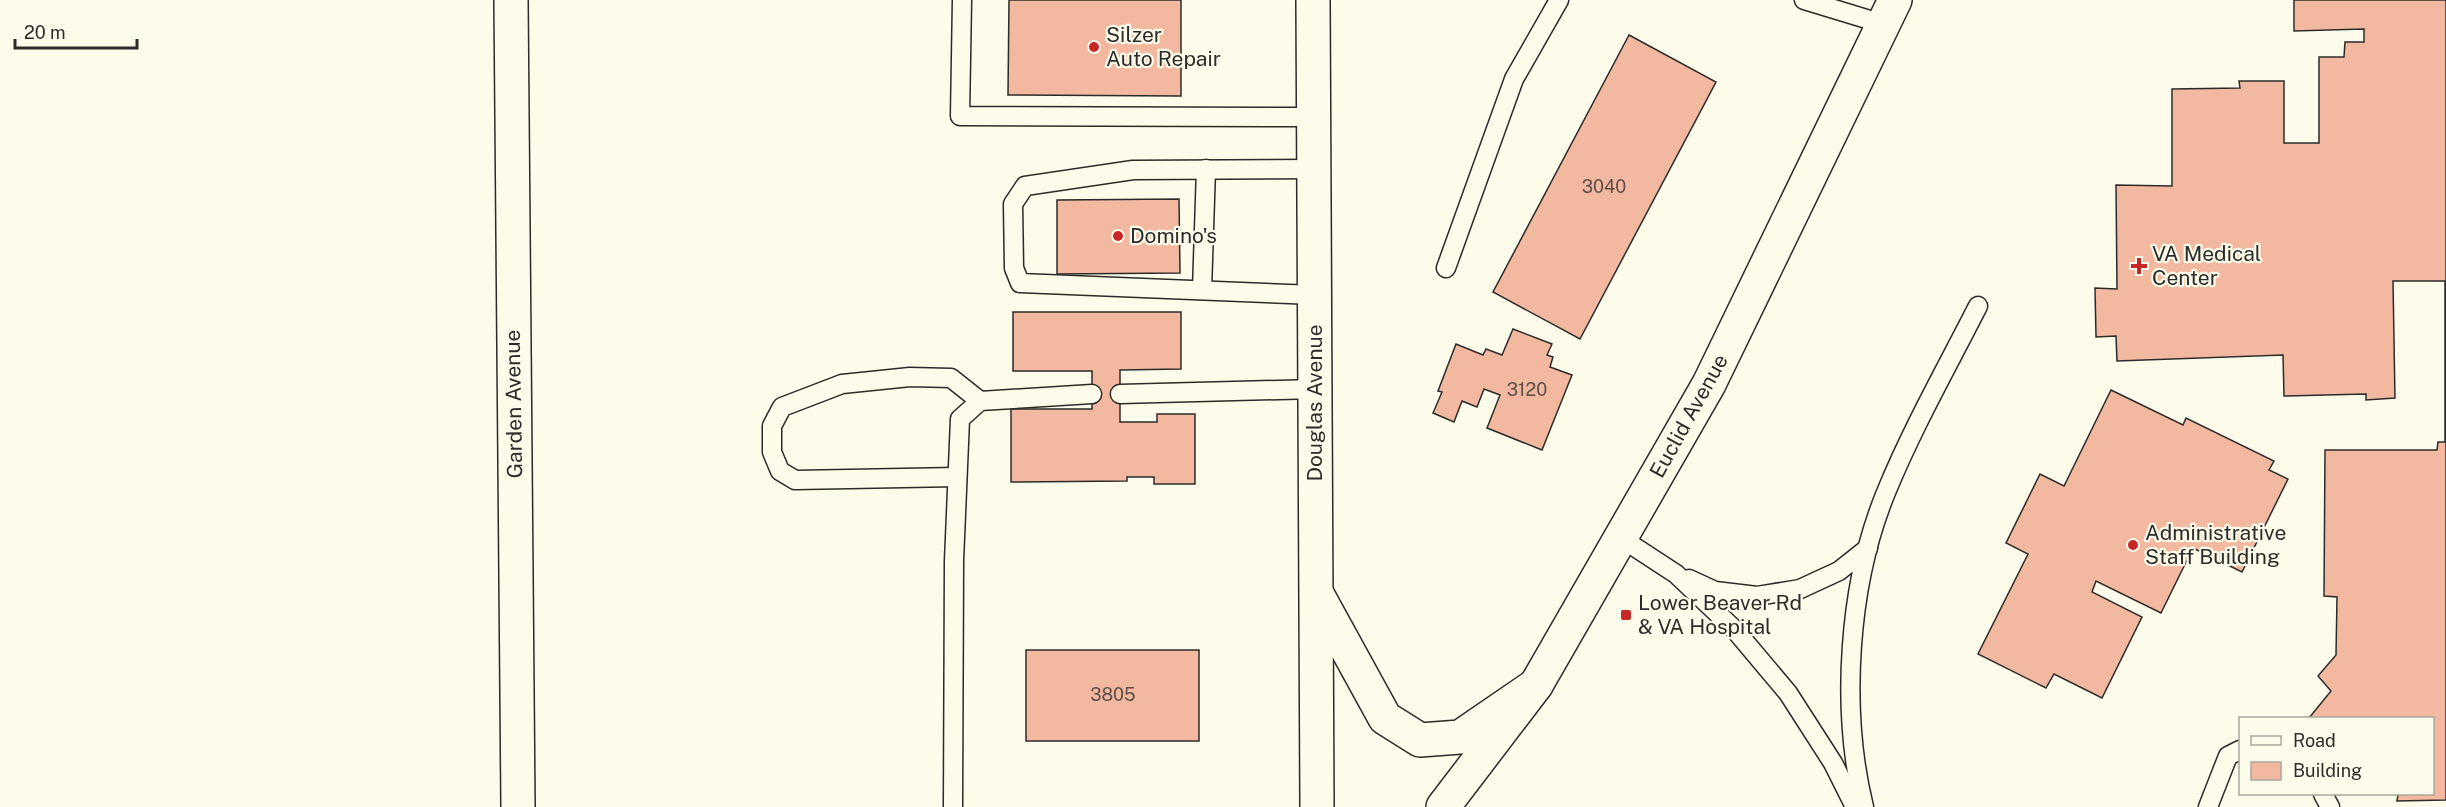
<svg xmlns="http://www.w3.org/2000/svg" width="2446" height="807" font-family="'Public Sans',sans-serif">
<rect width="100%" height="100%" fill="#fdfbea"/>
<g fill="#f2b8a0" stroke="#2b2b2b" stroke-width="1.5">
<path d="M 1009,0 L 1181,0 L 1181,96 L 1008,95 Z"/>
<path d="M 2294,0 L 2446,0 L 2446,800 L 2397,801 L 2398,794 L 2432,794 L 2432,718 L 2309,718 L 2331,691 L 2318,676 L 2336,655 L 2337,597 L 2324,596 L 2325,450 L 2437,450 L 2438,442 L 2445,442 L 2445,281 L 2393,281 L 2395,398 L 2366,400 L 2366,394 L 2284,396 L 2283,355 L 2117,361 L 2116,336 L 2096,337 L 2095,288 L 2117,289 L 2116,185 L 2172,186 L 2172,89 L 2240,88 L 2239,81 L 2284,81 L 2284,143 L 2319,143 L 2319,57 L 2344,57 L 2345,42 L 2364,42 L 2364,29 L 2294,31 Z"/>
<path d="M 1629,35 L 1716,82 L 1580,339 L 1493,292 Z"/>
<path d="M 1179,199 L 1180,273 L 1057,274 L 1057,200 Z"/>
<path d="M 1013,312 L 1181,312 L 1181,369 L 1120,370 L 1120,422 L 1157,422 L 1157,414 L 1195,414 L 1195,484 L 1154,484 L 1154,477 L 1127,477 L 1127,481 L 1011,482 L 1011,409 L 1092,409 L 1092,371 L 1013,371 Z"/>
<path d="M 1513,329 L 1552,344 L 1547,355 L 1553,357 L 1550,367 L 1572,375 L 1542,450 L 1487,428 L 1500,395 L 1484,389 L 1477,407 L 1462,401 L 1454,422 L 1433,413 L 1442,392 L 1438,391 L 1456,344 L 1483,355 L 1486,349 L 1502,355 Z"/>
<path d="M 2111,390 L 2183,425 L 2186,418 L 2274,461 L 2269,470 L 2288,479 L 2242,572 L 2193,548 L 2161,613 L 2096,581 L 2092,592 L 2142,617 L 2102,698 L 2054,674 L 2046,688 L 1978,654 L 2028,554 L 2006,543 L 2040,474 L 2064,486 Z"/>
<rect x="1026" y="650" width="173" height="91"/>
</g>
<g fill="none" stroke-linecap="round" stroke-linejoin="round">
<g stroke="#2b2b2b" stroke-width="21">
<g id="service">
<path d="M 962,0 L 960,116 L 1313,117"/>
<path d="M 1804,0 L 1883,24"/>
<path d="M 1314,169 L 1133,170 L 1025,186 L 1013,204 L 1014,268 L 1020,283 L 1315,295"/>
<path d="M 1446,268 L 1514,79 L 1559,0"/>
<path d="M 1202,290 L 1206,169"/>
<path d="M 1120,394 L 1315,389"/>
<path d="M 957,477 L 795,480 L 780,471 L 772,452 L 772,426 L 782,407 L 842,384 L 910,377 L 951,378 L 980,401"/>
<path d="M 1621,538 L 1676,574 L 1735,630 L 1788,693 L 1833,763 L 1855,807"/>
<path d="M 1689,579 L 1715,591 L 1757,596 L 1800,589 L 1839,571 L 1868,548"/>
<path d="M 2323,794 L 2330,807"/>
<path d="M 953,807 L 954,561 L 960,419 L 980,401 L 1092,394"/>
<path d="M 1864,807 C 1840,709 1848,583 1887,490 C 1913,427 1947,367 1978,306"/>
<path d="M 2208,807 L 2228,756 L 2240,750"/>
</g>
</g>
<g stroke="#2b2b2b" stroke-width="36">
<path id="minor" d="M 511,0 L 518,807"/>
</g>
<g stroke="#2b2b2b" stroke-width="36">
<path id="tertiary" d="M 1443,807 L 1536,685 L 1709,384 L 1895,0"/>
</g>
<g stroke="#2b2b2b" stroke-width="36">
<g id="primary">
<path d="M 1313,0 L 1317,807"/>
<path d="M 1318,596 L 1385,718 L 1420,740 L 1460,737 L 1536,685"/>
</g>
</g>
<use href="#service" stroke="#fdfbea" stroke-width="18"/>
<use href="#minor" stroke="#fdfbea" stroke-width="33"/>
<use href="#tertiary" stroke="#fdfbea" stroke-width="33"/>
<use href="#primary" stroke="#fdfbea" stroke-width="33"/>
</g>
<g fill="#c62828" stroke="#fdfbea" stroke-width="2">
<circle cx="1094" cy="47" r="6"/>
<circle cx="1118" cy="236" r="6"/>
<path d="M2136 257h6v6h6v6h-6v6h-6v-6h-6v-6h6z"/>
<circle cx="2133" cy="545" r="6"/>
<rect x="1620" y="609" width="12" height="12" rx="3"/>
</g>
<g text-anchor="middle" stroke-width="4.5" stroke-linejoin="round" paint-order="stroke">
<g font-size="18" fill="#5d4e48">
<text x="1604" y="193">3040</text>
<text x="1527" y="396">3120</text>
<text x="1113" y="701">3805</text>
</g>
<g font-size="21" fill="#2b2b2b" stroke="#fdfbea" text-anchor="start">
<text x="1106" y="42">Silzer<tspan x="1106" dy="24">Auto Repair</tspan></text>
<text x="1130" y="243">Domino's</text>
<text x="2152" y="261">VA Medical<tspan x="2152" dy="24">Center</tspan></text>
<text x="2145" y="540">Administrative<tspan x="2145" dy="24">Staff Building</tspan></text>
<text x="1638" y="610">Lower Beaver Rd<tspan x="1638" dy="24">&amp; VA Hospital</tspan></text>
</g>
<g font-size="21" fill="#2b2b2b" stroke="#fdfbea">
<text transform="translate(1315 403) rotate(-90)" y="7">Douglas Avenue</text>
<text transform="translate(514 404) rotate(-91)" y="7">Garden Avenue</text>
<text transform="translate(1689 416) rotate(-61)" y="7">Euclid Avenue</text>
</g>
</g>
<rect x="2239" y="717" width="195" height="78" fill="#fdfbea" stroke="#a9a89e" stroke-width="1.5"/>
<rect x="2251" y="736" width="30" height="9" fill="#fdfbea" stroke="#a9a89e" stroke-width="1.5"/>
<text x="2293" y="747" font-size="18" fill="#2b2b2b">Road</text>
<rect x="2251" y="762" width="30" height="18" fill="#f2b8a0" stroke="#a9a89e" stroke-width="1.5"/>
<text x="2293" y="777" font-size="18" fill="#2b2b2b">Building</text>
<path d="M15 39v9h122v-9" fill="none" stroke="#2b2b2b" stroke-width="3"/>
<text x="24" y="39" font-size="18" fill="#2b2b2b" stroke="#fdfbea" stroke-width="4.5" paint-order="stroke">20 m</text>
</svg>
